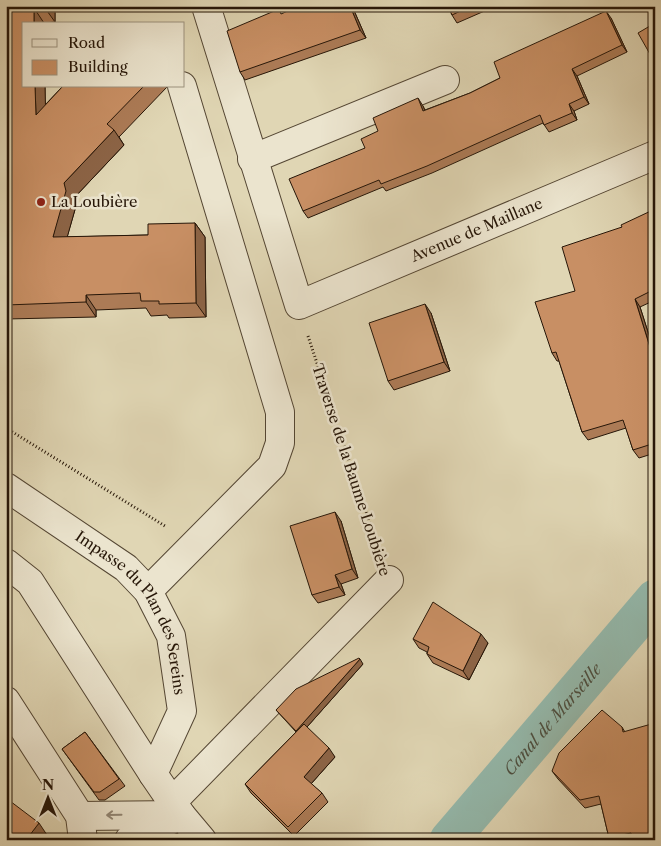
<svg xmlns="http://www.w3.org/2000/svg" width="661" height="846" font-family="'Libre Caslon Text',serif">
<rect width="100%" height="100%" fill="#e0d6b4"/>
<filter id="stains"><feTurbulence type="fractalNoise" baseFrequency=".004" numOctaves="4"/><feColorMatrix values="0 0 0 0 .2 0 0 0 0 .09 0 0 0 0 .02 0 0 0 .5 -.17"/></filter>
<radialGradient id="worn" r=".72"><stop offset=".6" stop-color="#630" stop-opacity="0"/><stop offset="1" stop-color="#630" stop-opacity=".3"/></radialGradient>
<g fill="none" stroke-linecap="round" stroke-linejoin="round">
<path stroke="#94b9ac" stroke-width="39" id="s1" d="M 449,840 L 655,599"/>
<g stroke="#544633" stroke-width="30">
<g id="minor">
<path id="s2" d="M 206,6 L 299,305 L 655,155"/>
<path d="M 252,159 L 445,80"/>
<path id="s3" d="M 6,487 L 126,568 L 148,591 L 171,636 L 182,711 L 153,774"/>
<path d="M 6,563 L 30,582 L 153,774 L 181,815 L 202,840"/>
<path d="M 148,591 L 272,466 L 280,443 L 280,412 L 182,86"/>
<path d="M 6,701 L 80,816 L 83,840"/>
<path d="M 172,802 L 389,580"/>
<path d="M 80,816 L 181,815"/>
<path d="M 129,840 L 173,819"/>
</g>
</g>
<g stroke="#261608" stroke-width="3" stroke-dasharray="1 2.5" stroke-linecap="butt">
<path d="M 308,336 L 379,551"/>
<path d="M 6,428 L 165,526"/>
</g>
<use href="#minor" stroke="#ebe4ce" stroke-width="28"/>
</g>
<g fill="#ac7b56" stroke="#261608">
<path d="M 6,6 L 55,6 L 55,22 L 44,23 L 24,86 L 45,86 L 45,105 L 63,86 L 167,86 L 167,87 L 119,137 L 124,145 L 74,198 L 76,206 L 67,237 L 148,235 L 195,223 L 205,237 L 206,317 L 169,318 L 167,315 L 151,316 L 146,308 L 96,310 L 96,317 L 6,319 Z"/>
<path d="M 352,6 L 366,38 L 245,80 L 240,72 L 282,14 Z"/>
<path d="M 448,6 L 496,6 L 457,23 L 452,15 Z"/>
<path d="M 611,18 L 627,52 L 577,76 L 589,104 L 574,111 L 577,120 L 549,132 L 543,123 L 432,173 L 386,191 L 383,187 L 308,218 L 303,211 L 365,148 L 378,131 L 423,106 L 425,110 L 470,93 L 500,78 Z"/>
<path d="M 655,209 L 655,300 L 640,307 L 655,354 L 655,453 L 639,458 L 633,450 L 626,428 L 588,440 L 582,432 L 559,361 L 557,361 L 552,353 L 575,291 L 622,227 Z"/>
<path d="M 431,313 L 450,371 L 394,390 L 388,381 Z"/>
<path d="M 341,521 L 358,578 L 341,584 L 345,595 L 318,603 L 312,595 Z"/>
<path d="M 413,639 L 488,643 L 469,680 L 433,663 L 427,654 L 427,652 L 419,648 Z"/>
<path d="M 363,664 L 307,727 L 335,757 L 311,784 L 322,793 L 328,802 L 294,836 L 251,793 L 245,784 L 296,732 L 276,710 Z"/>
<path d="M 622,727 L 625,732 L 655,840 L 611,840 L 609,838 L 601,804 L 585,808 L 558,779 L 552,771 Z"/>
<path d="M 85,732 L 125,786 L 105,800 L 99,800 L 62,749 Z"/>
</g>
<g fill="#8c6446" stroke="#261608">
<path d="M 45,6 L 55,6 L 55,22 L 45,8 Z"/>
<path d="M 350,6 L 352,6 L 366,38 L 360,30 Z"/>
<path d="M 34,8 L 44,23 L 44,24 L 34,24 Z"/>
<path d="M 606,11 L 611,18 L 627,52 L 622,45 Z"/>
<path d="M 572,69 L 577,76 L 589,104 L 584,97 Z"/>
<path d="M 35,86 L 45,86 L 46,129 L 36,115 Z"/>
<path d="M 418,98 L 423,106 L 428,118 L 423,111 Z"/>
<path d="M 569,104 L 574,111 L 577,120 L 572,113 Z"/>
<path d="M 114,130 L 124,145 L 74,198 L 76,206 L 63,252 L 53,237 L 64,183 Z"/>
<path d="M 195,223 L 205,237 L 206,317 L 196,303 Z"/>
<path d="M 86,295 L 96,310 L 96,317 L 86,302 Z"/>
<path d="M 635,299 L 640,307 L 655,354 L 655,360 L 653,357 Z"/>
<path d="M 425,304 L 431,313 L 450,371 L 444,362 Z"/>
<path d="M 335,512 L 341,521 L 358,578 L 352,569 Z"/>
<path d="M 335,575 L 341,584 L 345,595 L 339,587 Z"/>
<path d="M 481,634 L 488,643 L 469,680 L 463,671 Z"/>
<path d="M 360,659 L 363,664 L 299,736 L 296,731 Z"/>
<path d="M 329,748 L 335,757 L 310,785 L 304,777 Z"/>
<path d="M 39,823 L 49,838 L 47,840 L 26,840 Z"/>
</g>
<g fill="#c88f64" stroke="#261608">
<path d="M 6,6 L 45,6 L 45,8 L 34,8 L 34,24 L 24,24 L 24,86 L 35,86 L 36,115 L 63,86 L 144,86 L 107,124 L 114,130 L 64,183 L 66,191 L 53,237 L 148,235 L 148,224 L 195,223 L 196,303 L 159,304 L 159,301 L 141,301 L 140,293 L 86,295 L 86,302 L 6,305 Z"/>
<path d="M 299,6 L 350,6 L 360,30 L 240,72 L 227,31 L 279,9 L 281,14 Z"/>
<path d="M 448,6 L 471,6 L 452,15 Z"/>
<path d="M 606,11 L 622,45 L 572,69 L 584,97 L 569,104 L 572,113 L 544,125 L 540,115 L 427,166 L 381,184 L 379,180 L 303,211 L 289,179 L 365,148 L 361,139 L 378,131 L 373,118 L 418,98 L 423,111 L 470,93 L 500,78 L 494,62 Z"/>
<path d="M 655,23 L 655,63 L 638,33 Z"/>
<path d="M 655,209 L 655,289 L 635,299 L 653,357 L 655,356 L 655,443 L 633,450 L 623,420 L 582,432 L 556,352 L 552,353 L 535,302 L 575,291 L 562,247 L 622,227 L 621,225 Z"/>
<path d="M 425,304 L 444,362 L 388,381 L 369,323 Z"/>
<path d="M 335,512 L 352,569 L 335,575 L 339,587 L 312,595 L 290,526 Z"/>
<path d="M 433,602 L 481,634 L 463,671 L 427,654 L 429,647 L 413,639 Z"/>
<path d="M 359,658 L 360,659 L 296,731 L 276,710 L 296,689 Z"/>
<path d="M 602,710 L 622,727 L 623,732 L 655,723 L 655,840 L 632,840 L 631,833 L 609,838 L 599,796 L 580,800 L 552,771 L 559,753 Z"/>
<path d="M 304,724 L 329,748 L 304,777 L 322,793 L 288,827 L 245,784 Z"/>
<path d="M 85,732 L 119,779 L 100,792 L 94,792 L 62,749 Z"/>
<path d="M 6,798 L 39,823 L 26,840 L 6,840 Z"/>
</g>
<defs><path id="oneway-shaft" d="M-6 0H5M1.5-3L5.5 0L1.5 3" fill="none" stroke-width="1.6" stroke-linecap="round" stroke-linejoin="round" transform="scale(1.25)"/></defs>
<use stroke="#928775" href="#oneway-shaft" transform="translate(114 815) rotate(179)"/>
<circle fill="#8f2418" stroke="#ebe4ce" stroke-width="2" cx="41" cy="202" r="5"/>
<g text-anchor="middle" stroke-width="5" stroke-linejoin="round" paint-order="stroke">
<g font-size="15" fill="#261608" stroke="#ebe4ce" text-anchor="start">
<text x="51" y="207">La Loubière</text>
</g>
<g font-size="15" fill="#261608" stroke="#ebe4ce">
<text dy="5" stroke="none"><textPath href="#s2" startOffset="506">Avenue de Maillane</textPath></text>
<text transform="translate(351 470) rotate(72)" y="5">Traverse de la Baume Loubière</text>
<text dy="5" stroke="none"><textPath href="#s3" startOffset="186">Impasse du Plan des Sereins</textPath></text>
</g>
<g font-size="16" font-style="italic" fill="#4c4f41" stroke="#ebe4ce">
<text dy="6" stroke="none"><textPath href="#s1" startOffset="159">Canal de Marseille</textPath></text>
</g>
</g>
<rect width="661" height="846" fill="none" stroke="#e0d6b4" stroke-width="25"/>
<rect x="8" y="8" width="646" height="831" fill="none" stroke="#261608" stroke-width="2.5"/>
<rect x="12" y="12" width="636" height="821" fill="none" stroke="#261608"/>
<rect x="22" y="22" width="162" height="65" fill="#ebe4ce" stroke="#9c927f"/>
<rect x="32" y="39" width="25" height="8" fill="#ebe4ce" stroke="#9c927f"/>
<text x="68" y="48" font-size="15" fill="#261608">Road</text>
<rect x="32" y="60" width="25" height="15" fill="#c88f64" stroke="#9c927f"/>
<text x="68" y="72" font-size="15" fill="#261608">Building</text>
<g transform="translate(48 798)" stroke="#ebe4ce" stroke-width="4" paint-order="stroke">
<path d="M0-4L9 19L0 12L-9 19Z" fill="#261608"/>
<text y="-8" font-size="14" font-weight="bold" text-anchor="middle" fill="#261608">N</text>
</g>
<rect width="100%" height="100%" filter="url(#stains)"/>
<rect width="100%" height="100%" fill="url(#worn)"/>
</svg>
